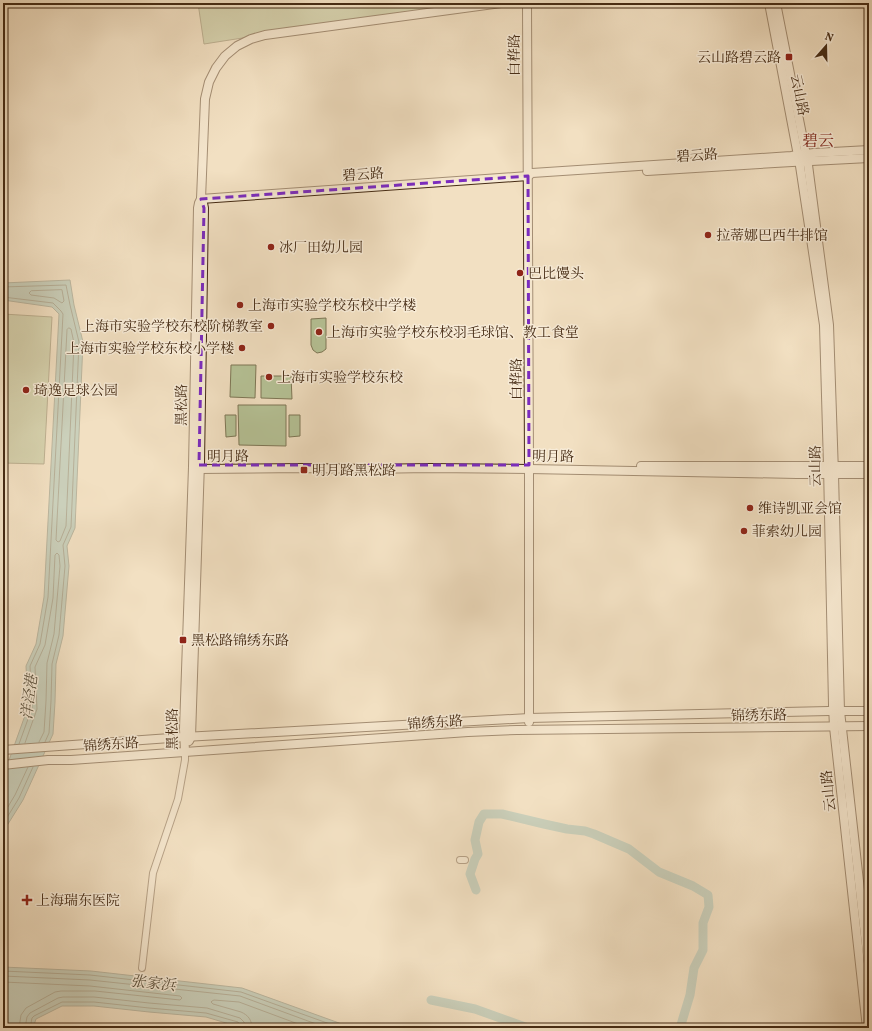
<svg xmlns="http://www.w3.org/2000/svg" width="872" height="1031" font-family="Vollkorn,'Noto Serif SC',serif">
<rect width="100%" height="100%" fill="#f2e0c2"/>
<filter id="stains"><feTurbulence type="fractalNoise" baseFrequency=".005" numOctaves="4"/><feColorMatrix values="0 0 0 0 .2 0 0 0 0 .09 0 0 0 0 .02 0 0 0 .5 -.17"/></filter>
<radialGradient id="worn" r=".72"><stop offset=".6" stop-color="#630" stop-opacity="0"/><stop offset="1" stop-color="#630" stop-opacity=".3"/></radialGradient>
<g fill="#b6c397" stroke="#7e7756">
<path d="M 198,3 L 467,3 L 204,44 Z"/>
<path d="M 3,314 L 52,317 L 44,464 L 3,463 Z"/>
<path d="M 326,318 L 326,349 L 322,352 L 317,353 L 313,350 L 311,345 L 311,319 Z"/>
<path d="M 231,365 L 256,365 L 255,398 L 230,397 Z"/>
<path d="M 261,376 L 291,376 L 292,399 L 261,398 Z"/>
<path d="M 238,405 L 286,405 L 286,446 L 239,445 Z"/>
<path d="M 225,415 L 236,415 L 236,436 L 226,437 Z"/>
<path d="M 289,415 L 300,415 L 300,436 L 289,437 Z"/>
</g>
<g fill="#9bbdb2" stroke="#798373">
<path d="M 70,280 L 74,305 L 83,342 L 75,528 L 67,546 L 69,566 L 63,636 L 56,664 L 55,702 L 53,734 L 23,800 L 3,832 L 3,777 L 28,707 L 26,666 L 36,644 L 44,597 L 59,314 L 52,307 L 3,300 L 3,283 Z"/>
<path d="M 3,967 L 91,971 L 242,988 L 353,1028 L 243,1028 L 206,1017 L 149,1012 L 94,1006 L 62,1006 L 36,1019 L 33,1028 L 3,1028 Z"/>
</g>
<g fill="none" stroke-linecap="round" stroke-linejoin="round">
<g stroke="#707463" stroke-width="1">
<path d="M 3,287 L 66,285 L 70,305 L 79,342 L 71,527 L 63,545 L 65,566 L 59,635 L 52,664 L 51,701 L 49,733 L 45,742"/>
<path d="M 62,290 L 64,301 L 62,303 L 54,298 L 31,295 L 29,293 L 31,291 Z"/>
<path d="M 3,297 L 53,303 L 61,311 L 63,314 L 48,597 L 40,644 L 30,666 L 32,708 L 19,744"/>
<path d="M 69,328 L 71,329 L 74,343 L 66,526 L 60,541 L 58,542 L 56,540 L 67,330 Z"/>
<path d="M 25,743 L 37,709 L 35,667 L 45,645 L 53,598 L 55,555 L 57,553 L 59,555 L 60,566 L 54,634 L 47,663 L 46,701 L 44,732 L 39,742"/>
<path d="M 3,815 L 15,795 L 28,767"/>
<path d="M 3,824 L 19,798 L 33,767"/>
<path d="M 3,971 L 90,975 L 241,992 L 341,1028"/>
<path d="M 3,976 L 90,980 L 240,996 L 327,1028"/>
<path d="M 3,982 L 90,986 L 180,996 L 182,998 L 180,1000 L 95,991 L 61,991 L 55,992 L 26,1008 L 21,1015 L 19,1028"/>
<path d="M 25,1028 L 27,1017 L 30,1013 L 58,998 L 63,997 L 94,997 L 149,1003 L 207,1008 L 240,1018 L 244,1022 L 246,1028"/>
<path d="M 30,1028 L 32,1018 L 34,1016 L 62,1002 L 94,1002 L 149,1008 L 206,1013 L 238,1022 L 240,1025 L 241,1028"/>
<path d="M 252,1028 C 252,1020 248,1015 241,1012 L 213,1004 L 211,1002 L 212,1001 L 214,1000 L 239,1002 L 309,1028"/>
</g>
<g stroke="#9bbdb2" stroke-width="9">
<path d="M 476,890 L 470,874 L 475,859 L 478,854 L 475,840 L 479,822 L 484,814 L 502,814 L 544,824 L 567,829 L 585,831 L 594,834 L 629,849 L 659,872 L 693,886 L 708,895 L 709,907 L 703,923 L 703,950 L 694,968 L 690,995 L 680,1028"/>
<path d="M 431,1000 L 475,1009 L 528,1028"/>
</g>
<g stroke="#705840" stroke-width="8">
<g id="street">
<path d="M 460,860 L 465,860"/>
<path d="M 142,968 L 153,873 L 178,799 L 185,760 L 185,752"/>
</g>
</g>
<g stroke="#452b14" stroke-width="10">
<g id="secondary">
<path d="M 527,3 L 529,465"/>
<path d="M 769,3 L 800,166 L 824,325 L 828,466 L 833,705 L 834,727 L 867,1028"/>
<path d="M 776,3 L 808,165 L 829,325 L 834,474 L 840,711 L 869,971"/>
<path d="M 647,171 L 792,162 L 869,158"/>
<path d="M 201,199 L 528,176 L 532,173 L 791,156 L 814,153 L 869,150"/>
<path d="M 641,466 L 869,466"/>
<path d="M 193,467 L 199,469 L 304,468 L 367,469 L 429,468 L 529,469 L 797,474 L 869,474"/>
<path d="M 529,722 L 529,469"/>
<path d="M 189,741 L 191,737 L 200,462 L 204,208 L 203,203 L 201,199"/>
<path d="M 3,750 L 184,737 L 529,718 L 829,711 L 869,711"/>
<path d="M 185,752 L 184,729 L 193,467 L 198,208 L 199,203 L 201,199 L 205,99 L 209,82 L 216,68 L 225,56 L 237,46 L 251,39 L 265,35 L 501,3"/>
<path d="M 3,765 L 48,760 L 71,760 L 468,732 L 517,730 L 869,726"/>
</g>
</g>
<use href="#street" stroke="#f7ebd7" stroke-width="6"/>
<use href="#secondary" stroke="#f7ebd7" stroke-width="8"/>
</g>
<path d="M0 0H872V1031H0ZM 528,176 L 529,465 L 199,465 L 204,208 L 201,199 Z" fill="#f2e0c2" fill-opacity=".55" fill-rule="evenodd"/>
<path fill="none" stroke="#7b2cbf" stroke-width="3" stroke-dasharray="8 5" stroke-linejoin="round" d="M 528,176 L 529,465 L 199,465 L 204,208 L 201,199 Z"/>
<g fill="#8f2418" stroke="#f7ebd7" stroke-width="1.5">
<rect x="785" y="53" width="8" height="8" rx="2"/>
<circle cx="708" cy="235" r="4"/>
<circle cx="271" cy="247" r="4"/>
<circle cx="520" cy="273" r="4"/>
<circle cx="240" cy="305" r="4"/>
<circle cx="271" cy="326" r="4"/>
<circle cx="319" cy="332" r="4"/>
<circle cx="242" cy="348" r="4"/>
<circle cx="269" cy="377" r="4"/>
<circle cx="26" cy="390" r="4"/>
<rect x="300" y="466" width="8" height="8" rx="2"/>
<circle cx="750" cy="508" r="4"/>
<circle cx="744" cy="531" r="4"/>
<rect x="179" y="636" width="8" height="8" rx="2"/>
<path d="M25 894h4v4h4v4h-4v4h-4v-4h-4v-4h4z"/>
</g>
<g text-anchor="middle" stroke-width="3" stroke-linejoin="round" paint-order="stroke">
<g font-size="14" fill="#452b14" stroke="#f7ebd7">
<text transform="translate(514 55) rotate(-90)" y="5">白桦路</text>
<text transform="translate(800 95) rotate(79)" y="5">云山路</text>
<text transform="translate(697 155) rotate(-4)" y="5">碧云路</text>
<text transform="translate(363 174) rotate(-4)" y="5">碧云路</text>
<text transform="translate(516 379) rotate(-90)" y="5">白桦路</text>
<text transform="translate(181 405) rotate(-89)" y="5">黑松路</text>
<text transform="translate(228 456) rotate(-1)" y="5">明月路</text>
<text transform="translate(553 456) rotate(1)" y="5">明月路</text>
<text transform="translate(815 466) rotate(-91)" y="5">云山路</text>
<text transform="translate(759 715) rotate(-1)" y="5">锦绣东路</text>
<text transform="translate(435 722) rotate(-4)" y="5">锦绣东路</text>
<text transform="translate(172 729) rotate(-90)" y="5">黑松路</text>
<text transform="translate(111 744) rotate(-4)" y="5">锦绣东路</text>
<text transform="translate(828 791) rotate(-96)" y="5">云山路</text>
</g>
<g font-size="14" fill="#452b14" stroke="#f7ebd7" text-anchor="start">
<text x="781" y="62" text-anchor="end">云山路碧云路</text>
<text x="716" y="240">拉蒂娜巴西牛排馆</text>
<text x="279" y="252">冰厂田幼儿园</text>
<text x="528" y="278">巴比馒头</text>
<text x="248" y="310">上海市实验学校东校中学楼</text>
<text x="263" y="331" text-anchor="end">上海市实验学校东校阶梯教室</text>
<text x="327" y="337">上海市实验学校东校羽毛球馆、教工食堂</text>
<text x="234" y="353" text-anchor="end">上海市实验学校东校小学楼</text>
<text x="277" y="382">上海市实验学校东校</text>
<text x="34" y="395">琦逸足球公园</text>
<text x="312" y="475">明月路黑松路</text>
<text x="758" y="513">维诗凯亚会馆</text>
<text x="752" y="536">菲索幼儿园</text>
<text x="191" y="645">黑松路锦绣东路</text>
<text x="36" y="905">上海瑞东医院</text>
</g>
<g font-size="15" font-style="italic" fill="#5a503c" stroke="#f7ebd7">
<text transform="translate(29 697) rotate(-83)" y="5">洋泾港</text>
<text transform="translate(153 983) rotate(6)" y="5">张家浜</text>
</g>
<g font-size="16" fill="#7a1f14" stroke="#f7ebd7">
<text x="818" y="146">碧云</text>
</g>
</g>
<rect width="872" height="1031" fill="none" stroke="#f2e0c2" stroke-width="16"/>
<rect x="4" y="4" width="864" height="1023" fill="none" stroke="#452b14" stroke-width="2"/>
<rect x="8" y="8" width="856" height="1015" fill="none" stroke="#452b14"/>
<g transform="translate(826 46) rotate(20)" stroke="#f7ebd7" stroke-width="3" paint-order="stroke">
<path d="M0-3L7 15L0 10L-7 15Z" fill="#452b14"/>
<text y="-6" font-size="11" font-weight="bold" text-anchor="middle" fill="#452b14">N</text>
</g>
<rect width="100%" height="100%" filter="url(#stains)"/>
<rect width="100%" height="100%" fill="url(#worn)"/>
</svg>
